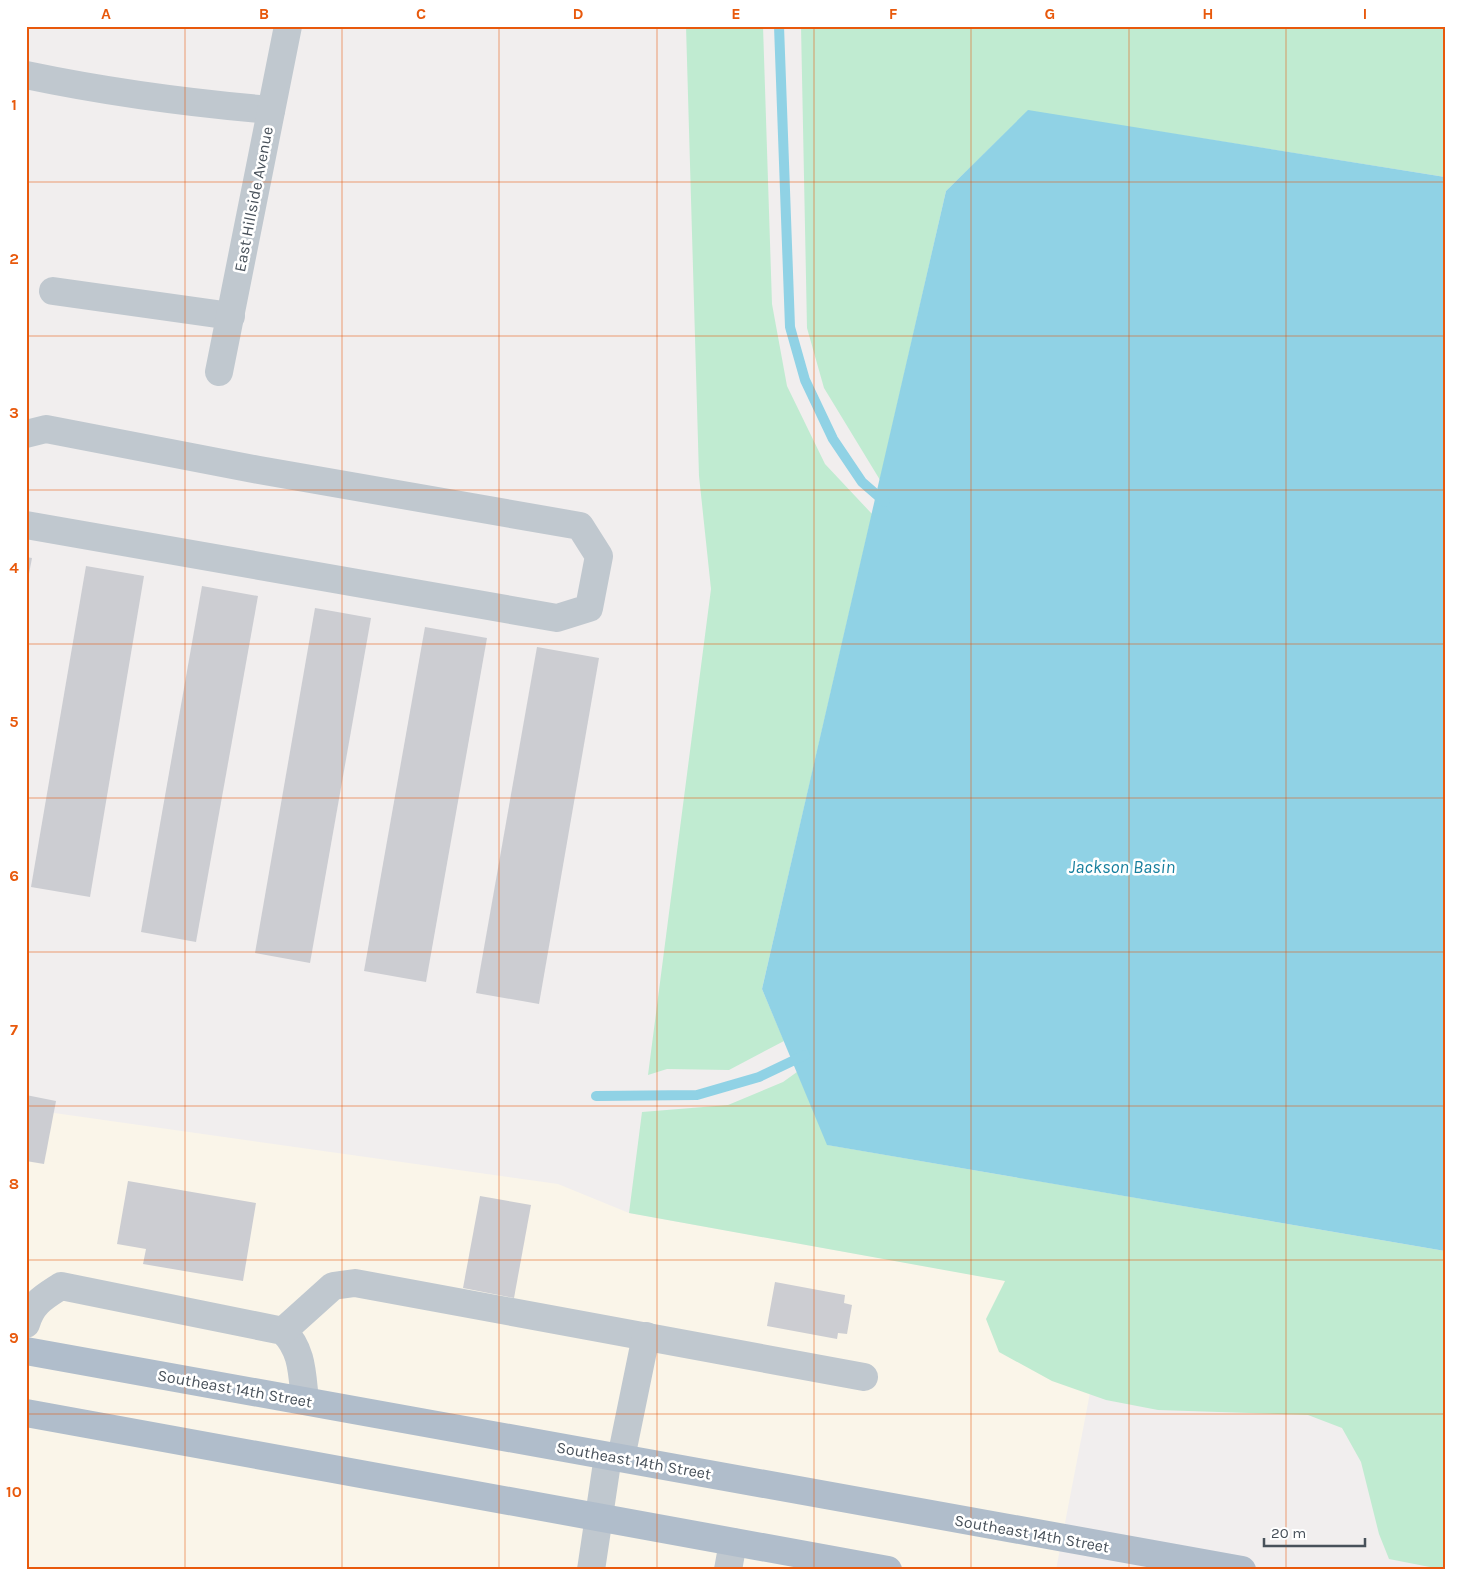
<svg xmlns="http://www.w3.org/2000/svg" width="1471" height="1596" font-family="Karla,sans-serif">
<rect width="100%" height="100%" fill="#f1eeee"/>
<path fill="#faf5e9" d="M 26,1109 L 558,1184 L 629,1213 L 1108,1299 L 1056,1570 L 26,1570 Z"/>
<g fill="#c0ebd1">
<path d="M 686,26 L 763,26 L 772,304 L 787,386 L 825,464 L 872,514 L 762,989 L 784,1041 L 729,1070 L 667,1069 L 648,1075 L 711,589 L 699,476 Z"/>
<path d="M 801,26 L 1445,26 L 1445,177 L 1028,111 L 946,191 L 880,480 L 824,388 L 807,328 Z"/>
<path d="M 797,1072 L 828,1145 L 1445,1251 L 1445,1570 L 1389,1559 L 1379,1534 L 1361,1462 L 1342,1428 L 1308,1415 L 1158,1410 L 1106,1400 L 1052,1381 L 999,1352 L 986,1319 L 1005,1281 L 629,1213 L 642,1112 L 728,1105 L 783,1082 Z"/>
</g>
<path fill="#90d2e5" d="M 1028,110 L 1445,177 L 1445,1251 L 827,1145 L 762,989 L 946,191 Z"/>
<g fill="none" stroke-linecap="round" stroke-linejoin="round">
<g stroke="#90d2e5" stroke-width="10">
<path d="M 779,26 L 790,327 L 805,380 L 833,439 L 862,482 L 885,502"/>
<path d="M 596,1096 L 697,1095 L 759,1077 L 805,1055"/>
</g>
</g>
<g fill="#cccdd2">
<path d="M 26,557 L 32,558 L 27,584 L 26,584 Z"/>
<path d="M 86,566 L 144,576 L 90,897 L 31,887 Z"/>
<path d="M 202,586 L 258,596 L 196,942 L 141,932 Z"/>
<path d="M 315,608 L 371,618 L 310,963 L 255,953 Z"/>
<path d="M 425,627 L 487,638 L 426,982 L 364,971 Z"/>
<path d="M 537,647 L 599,658 L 539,1004 L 476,993 Z"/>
<path d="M 26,1095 L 56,1101 L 44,1164 L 26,1161 Z"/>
<path d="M 128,1181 L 256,1203 L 243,1281 L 143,1264 L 146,1249 L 117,1244 Z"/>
<path d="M 480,1196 L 531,1205 L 514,1298 L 463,1288 Z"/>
<path d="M 775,1282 L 845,1295 L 844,1303 L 852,1305 L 847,1334 L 838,1333 L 837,1339 L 767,1326 Z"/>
</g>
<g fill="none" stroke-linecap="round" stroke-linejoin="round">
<g stroke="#c0c8cf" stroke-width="28">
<path d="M 26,75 C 107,92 189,103 271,110"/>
<path d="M 53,291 L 231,316"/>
<path d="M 219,372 L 288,26"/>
<path d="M 26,434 L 46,429 L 259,470 L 580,526 L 599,556 L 589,608 L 557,618 L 26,525"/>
<path d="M 26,1324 C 32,1303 44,1297 61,1286 L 283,1331 C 303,1350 302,1375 305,1401"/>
<path d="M 283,1331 L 333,1286 L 355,1283 L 864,1377"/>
<path d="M 621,1458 L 646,1336"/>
<path d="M 591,1570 L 608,1456"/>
<path d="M 728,1570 L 733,1542"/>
</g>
<g stroke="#b0bdcb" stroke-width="28">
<path d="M 26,1351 L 1242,1570"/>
<path d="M 26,1413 L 888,1570"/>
</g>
</g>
<path fill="none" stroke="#e8590c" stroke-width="1" stroke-opacity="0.55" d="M 185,26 L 185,1570M 342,26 L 342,1570M 499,26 L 499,1570M 657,26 L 657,1570M 814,26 L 814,1570M 971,26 L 971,1570M 1129,26 L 1129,1570M 1286,26 L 1286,1570M 26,182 L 1445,182M 26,336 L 1445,336M 26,490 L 1445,490M 26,644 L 1445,644M 26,798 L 1445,798M 26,952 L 1445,952M 26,1106 L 1445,1106M 26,1260 L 1445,1260M 26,1414 L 1445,1414"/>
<g text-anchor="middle" stroke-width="5" stroke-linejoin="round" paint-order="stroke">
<g font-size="16" fill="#48515a" stroke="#fff">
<text transform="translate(253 199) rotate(-79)" y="6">East Hillside Avenue</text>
<text transform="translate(235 1388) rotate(10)" y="6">Southeast 14th Street</text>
<text transform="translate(634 1460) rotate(10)" y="6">Southeast 14th Street</text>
<text transform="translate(1032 1533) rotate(10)" y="6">Southeast 14th Street</text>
</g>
<g font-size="18" font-style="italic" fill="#177f9e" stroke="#fff">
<text x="1122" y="873">Jackson Basin</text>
</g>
</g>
<rect width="1471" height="1596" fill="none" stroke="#ffffff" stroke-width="55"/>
<path d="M1264 1538v8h101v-8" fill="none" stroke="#48515a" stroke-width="2.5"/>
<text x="1271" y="1538" font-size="15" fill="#48515a" stroke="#ffffff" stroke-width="4" paint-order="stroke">20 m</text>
<rect x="28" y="28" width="1416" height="1540" fill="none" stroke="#e8590c" stroke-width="2"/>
<g font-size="16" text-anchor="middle" font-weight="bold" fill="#e8590c">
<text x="106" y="19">A</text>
<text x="264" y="19">B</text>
<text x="421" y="19">C</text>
<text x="578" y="19">D</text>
<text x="736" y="19">E</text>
<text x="893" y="19">F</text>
<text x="1050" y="19">G</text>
<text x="1208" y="19">H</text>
<text x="1365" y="19">I</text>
<text x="14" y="110">1</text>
<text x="14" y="264">2</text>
<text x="14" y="418">3</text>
<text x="14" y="573">4</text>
<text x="14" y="727">5</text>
<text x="14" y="881">6</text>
<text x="14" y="1035">7</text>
<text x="14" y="1189">8</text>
<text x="14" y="1343">9</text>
<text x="14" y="1497">10</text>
</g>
</svg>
